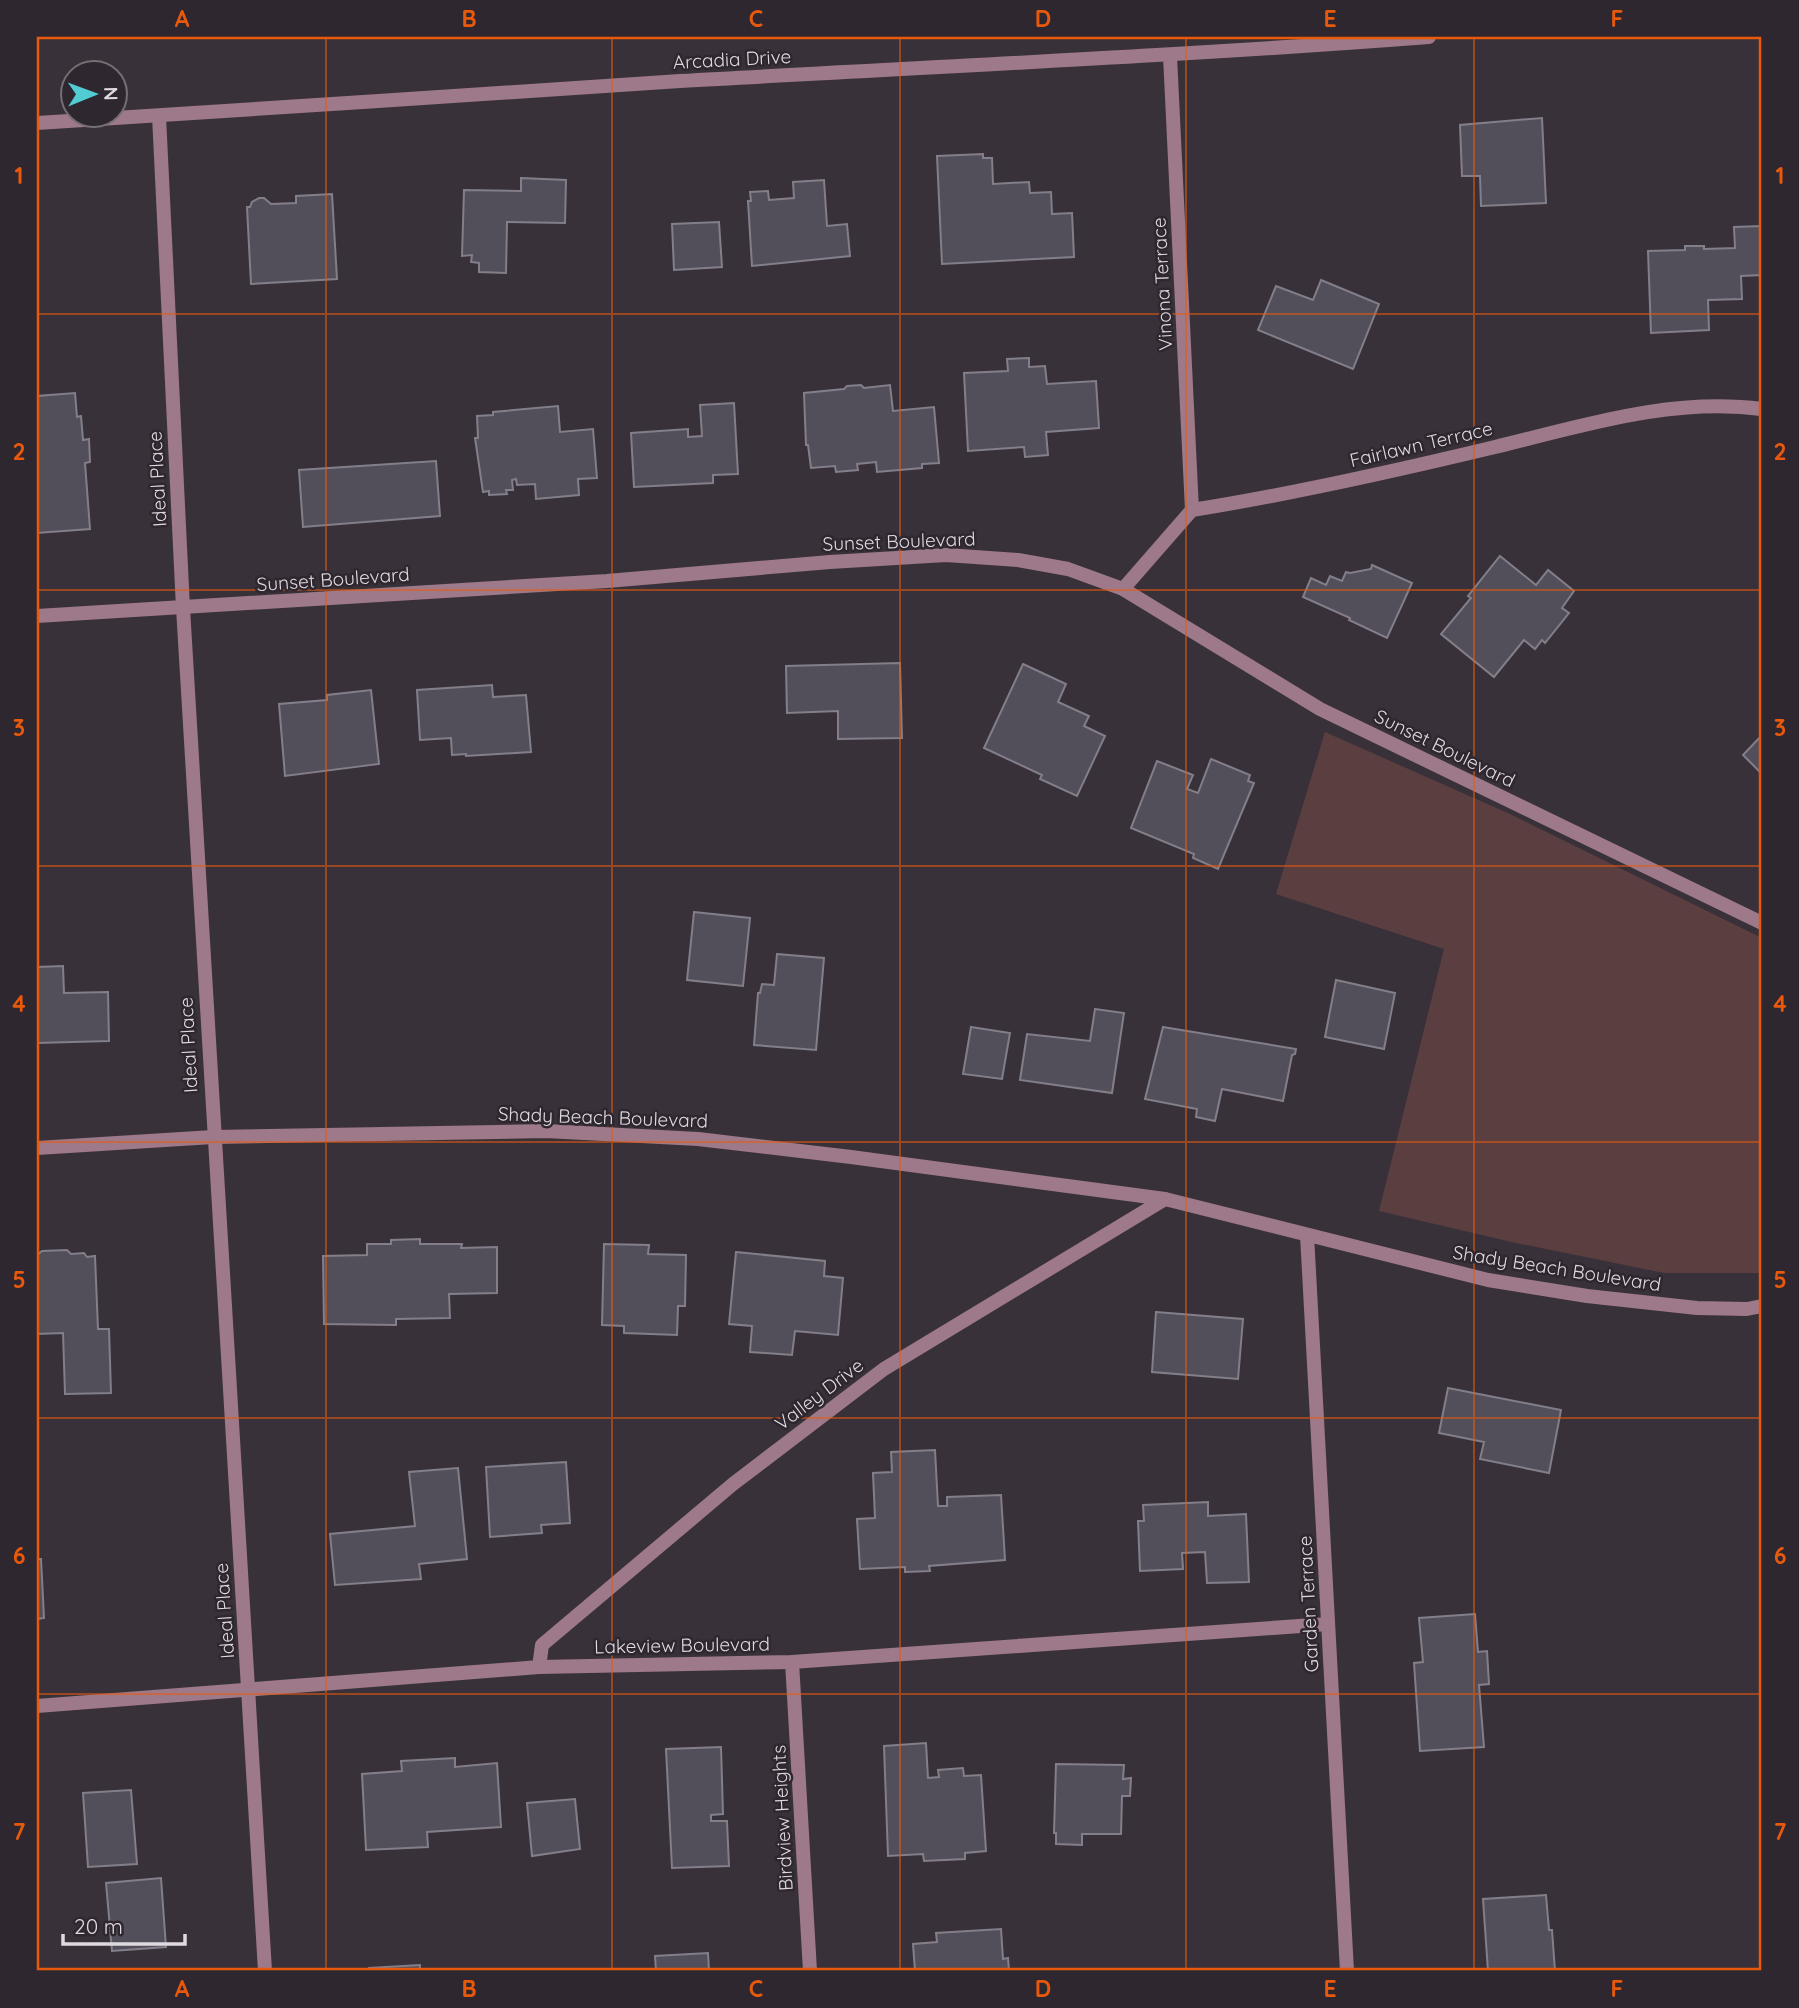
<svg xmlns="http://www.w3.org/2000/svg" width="1799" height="2008" font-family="Quicksand,sans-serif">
<rect width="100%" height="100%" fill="#393139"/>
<path fill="#5b3e40" d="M 1325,732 L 1510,814 L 1762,938 L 1762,1273 L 1664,1273 L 1516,1243 L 1379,1211 L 1444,949 L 1276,894 Z"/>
<g fill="#534f5a" stroke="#827e8a" stroke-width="2">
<path d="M 1542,118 L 1546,203 L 1481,206 L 1480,176 L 1462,176 L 1460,125 Z"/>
<path d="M 983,154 L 983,158 L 992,158 L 993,184 L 1029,182 L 1030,193 L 1051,192 L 1052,214 L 1072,213 L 1074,257 L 942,264 L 937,156 Z"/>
<path d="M 521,178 L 566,180 L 565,223 L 507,222 L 506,273 L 479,272 L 479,263 L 471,262 L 472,255 L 462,256 L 464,190 L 521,191 Z"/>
<path d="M 824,180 L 827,226 L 847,224 L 850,256 L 752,266 L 748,201 L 751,201 L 750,192 L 768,191 L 769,200 L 794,198 L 793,182 Z"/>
<path d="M 332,194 L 337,279 L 251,284 L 247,207 L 250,207 L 252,202 L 259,198 L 264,198 L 271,204 L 296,203 L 296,196 Z"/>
<path d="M 719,222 L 722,267 L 674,270 L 672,224 Z"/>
<path d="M 1762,226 L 1762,275 L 1741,276 L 1742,299 L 1708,300 L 1709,330 L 1651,333 L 1648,251 L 1685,250 L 1685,246 L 1704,246 L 1704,249 L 1735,248 L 1734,227 Z"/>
<path d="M 1321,280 L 1379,304 L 1353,369 L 1258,330 L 1276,286 L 1313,300 Z"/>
<path d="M 1029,358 L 1029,367 L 1045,366 L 1047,384 L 1096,381 L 1099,428 L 1046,432 L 1048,455 L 1025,457 L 1024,447 L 968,451 L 964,373 L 1008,371 L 1007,359 Z"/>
<path d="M 861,385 L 864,388 L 890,385 L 893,411 L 934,407 L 939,463 L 922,464 L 922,468 L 877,472 L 876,462 L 857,464 L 858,470 L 836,472 L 835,466 L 811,468 L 808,445 L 806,445 L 804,393 L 844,389 L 847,386 Z"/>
<path d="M 75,393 L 77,417 L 81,416 L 83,440 L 89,439 L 90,462 L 85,463 L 90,529 L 37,533 L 37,396 Z"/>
<path d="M 734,403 L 738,474 L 713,475 L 713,483 L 634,487 L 631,433 L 688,429 L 688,437 L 702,436 L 700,405 Z"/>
<path d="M 558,406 L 560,432 L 593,429 L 597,478 L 578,479 L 579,495 L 536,499 L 535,484 L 517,485 L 516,479 L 512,480 L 513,490 L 506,490 L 507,494 L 489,495 L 489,491 L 483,492 L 475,438 L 478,438 L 477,416 L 493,415 L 493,412 Z"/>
<path d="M 436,461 L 440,516 L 303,527 L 299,470 Z"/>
<path d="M 1500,556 L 1536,585 L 1548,570 L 1574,591 L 1562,608 L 1569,613 L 1545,643 L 1542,640 L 1535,649 L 1524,640 L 1494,677 L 1441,634 L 1471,598 L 1468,596 Z"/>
<path d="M 1372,565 L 1412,583 L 1387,638 L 1349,620 L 1350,618 L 1303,597 L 1311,578 L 1326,585 L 1330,576 L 1342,581 L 1346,572 L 1350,573 L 1371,569 Z"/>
<path d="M 900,663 L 902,738 L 838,739 L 838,711 L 787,713 L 786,666 Z"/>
<path d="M 1023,664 L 1066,684 L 1058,702 L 1089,716 L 1084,726 L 1105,736 L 1077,796 L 1040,779 L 1042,775 L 984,748 Z"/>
<path d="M 492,685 L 493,697 L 526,695 L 531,752 L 466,756 L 466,754 L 452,755 L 451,738 L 420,740 L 417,690 Z"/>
<path d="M 371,690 L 379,764 L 285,776 L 279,704 L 327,700 L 327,695 Z"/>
<path d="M 1762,735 L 1762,774 L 1743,755 Z"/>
<path d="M 1211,759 L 1250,775 L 1248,781 L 1254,783 L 1218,869 L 1193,858 L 1194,854 L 1131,828 L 1157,761 L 1193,775 L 1187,789 L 1198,793 Z"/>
<path d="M 694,912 L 750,918 L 743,986 L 687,980 Z"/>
<path d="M 777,954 L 824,958 L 816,1050 L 754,1045 L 758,993 L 760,993 L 762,984 L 774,985 Z"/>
<path d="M 63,966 L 64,993 L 108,992 L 109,1041 L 37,1043 L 37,967 Z"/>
<path d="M 1336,980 L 1395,993 L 1384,1049 L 1325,1037 Z"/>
<path d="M 1095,1009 L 1124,1013 L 1112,1093 L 1020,1080 L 1027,1034 L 1090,1041 Z"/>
<path d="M 971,1027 L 1010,1033 L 1002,1079 L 963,1074 Z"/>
<path d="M 1163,1027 L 1296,1049 L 1295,1054 L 1292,1055 L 1283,1101 L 1222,1089 L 1215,1121 L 1196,1117 L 1197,1109 L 1145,1099 Z"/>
<path d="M 420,1239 L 420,1244 L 462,1244 L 461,1248 L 497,1247 L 497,1293 L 449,1294 L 450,1318 L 396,1319 L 396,1325 L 324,1324 L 323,1256 L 367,1255 L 367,1244 L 391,1244 L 391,1240 Z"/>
<path d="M 604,1244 L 649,1245 L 648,1254 L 686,1255 L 685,1306 L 678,1306 L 677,1335 L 624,1333 L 624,1326 L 602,1325 Z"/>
<path d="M 67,1250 L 71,1254 L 84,1253 L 87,1257 L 95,1256 L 98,1329 L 109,1329 L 111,1393 L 65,1394 L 63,1333 L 37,1334 L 37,1255 L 42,1251 Z"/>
<path d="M 736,1252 L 825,1261 L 824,1276 L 843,1278 L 838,1335 L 795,1331 L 792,1355 L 750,1352 L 752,1326 L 729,1324 Z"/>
<path d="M 1156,1312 L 1243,1319 L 1238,1379 L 1152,1372 Z"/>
<path d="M 1448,1388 L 1561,1410 L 1549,1473 L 1480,1459 L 1484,1442 L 1439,1433 Z"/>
<path d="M 935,1450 L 938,1506 L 947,1506 L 947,1497 L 1001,1495 L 1005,1560 L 929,1566 L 930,1571 L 905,1572 L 905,1567 L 860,1569 L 857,1519 L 875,1518 L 873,1473 L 892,1472 L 891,1452 Z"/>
<path d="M 566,1462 L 570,1523 L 541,1525 L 542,1533 L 490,1537 L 486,1467 Z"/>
<path d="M 458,1468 L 467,1559 L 419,1564 L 421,1579 L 335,1585 L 330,1534 L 415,1526 L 409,1472 Z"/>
<path d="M 1208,1502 L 1208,1516 L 1246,1514 L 1249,1582 L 1207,1583 L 1205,1552 L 1182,1553 L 1183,1569 L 1140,1571 L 1138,1521 L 1144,1521 L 1143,1505 Z"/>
<path d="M 37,1559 L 41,1559 L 44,1618 L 37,1619 Z"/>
<path d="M 1475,1614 L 1478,1652 L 1487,1651 L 1489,1684 L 1479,1685 L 1484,1747 L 1420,1751 L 1414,1663 L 1423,1662 L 1419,1618 Z"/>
<path d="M 926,1743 L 928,1778 L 939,1777 L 938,1770 L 963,1768 L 964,1776 L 981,1775 L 986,1851 L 965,1853 L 965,1859 L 924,1861 L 923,1854 L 888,1856 L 884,1746 Z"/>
<path d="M 721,1747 L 723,1814 L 711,1815 L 711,1821 L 727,1821 L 729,1866 L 672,1868 L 666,1749 Z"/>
<path d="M 455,1758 L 455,1767 L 497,1763 L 501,1827 L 427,1832 L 428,1847 L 366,1850 L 362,1774 L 402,1771 L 401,1761 Z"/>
<path d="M 1056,1764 L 1124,1765 L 1123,1779 L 1131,1778 L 1130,1796 L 1122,1796 L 1121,1834 L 1082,1834 L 1082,1845 L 1056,1844 L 1056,1833 L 1054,1833 Z"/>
<path d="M 131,1790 L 137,1864 L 88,1867 L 83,1793 Z"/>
<path d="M 575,1799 L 580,1849 L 532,1856 L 527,1803 Z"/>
<path d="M 161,1878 L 166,1947 L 112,1951 L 106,1883 Z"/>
<path d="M 1546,1895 L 1549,1930 L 1552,1930 L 1555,1971 L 1488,1971 L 1483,1899 Z"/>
<path d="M 1001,1929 L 1003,1959 L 1008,1958 L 1009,1971 L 915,1971 L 913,1944 L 937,1942 L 936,1933 Z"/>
<path d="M 708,1953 L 709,1971 L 656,1971 L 655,1956 Z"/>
<path d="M 420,1965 L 420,1971 L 369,1971 L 369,1968 Z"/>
</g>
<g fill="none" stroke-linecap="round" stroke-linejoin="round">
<g stroke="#9d7989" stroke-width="14">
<path d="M 1170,56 L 1192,510"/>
<path d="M 159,116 L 183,608 L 265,1971"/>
<path d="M 37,123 C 251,111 466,94 680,81 C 930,67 1180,56 1429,37"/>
<path d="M 1123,589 L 1192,510 C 1294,494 1395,471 1495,447 C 1582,426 1671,397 1762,409"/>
<path d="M 37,616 L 607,581 L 830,562 L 946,555 L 1018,560 L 1068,569 L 1123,589 L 1320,709 L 1762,923"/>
<path d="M 37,1148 L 213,1137 L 546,1131 L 698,1139 L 851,1157 L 1165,1199 L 1488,1280 L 1587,1296 L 1697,1308 L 1747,1309 L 1762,1306"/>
<path d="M 1307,1235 L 1347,1971"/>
<path d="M 792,1662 L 810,1971"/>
<path d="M 539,1667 L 542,1645 L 733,1484 L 884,1369 L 1165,1199"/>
<path d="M 37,1706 L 539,1667 L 792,1662 L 1328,1624"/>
</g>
</g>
<path fill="none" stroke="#e8590c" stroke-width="2" stroke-opacity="0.55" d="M 326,37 L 326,1971M 612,37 L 612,1971M 900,37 L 900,1971M 1186,37 L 1186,1971M 1474,37 L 1474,1971M 37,314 L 1762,314M 37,590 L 1762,590M 37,866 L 1762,866M 37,1142 L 1762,1142M 37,1418 L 1762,1418M 37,1694 L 1762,1694"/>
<g text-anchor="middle" stroke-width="5" stroke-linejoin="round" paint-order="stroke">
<g font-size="19" fill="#dfdadf" stroke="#2f272f">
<text transform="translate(732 59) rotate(-3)" y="7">Arcadia Drive</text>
<text transform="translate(1162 284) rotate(-93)" y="7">Vinona Terrace</text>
<text transform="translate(1421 444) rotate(-13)" y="7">Fairlawn Terrace</text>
<text transform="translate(157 479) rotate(-93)" y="7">Ideal Place</text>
<text transform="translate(899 541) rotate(-2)" y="7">Sunset Boulevard</text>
<text transform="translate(333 579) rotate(-4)" y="7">Sunset Boulevard</text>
<text transform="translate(1445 748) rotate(26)" y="7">Sunset Boulevard</text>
<text transform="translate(188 1045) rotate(-93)" y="7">Ideal Place</text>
<text transform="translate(603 1117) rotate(2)" y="7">Shady Beach Boulevard</text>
<text transform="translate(1557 1268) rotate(9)" y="7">Shady Beach Boulevard</text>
<text transform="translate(819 1394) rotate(-37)" y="7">Valley Drive</text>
<text transform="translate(1308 1604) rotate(-93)" y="7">Garden Terrace</text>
<text transform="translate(224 1611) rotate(-94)" y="7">Ideal Place</text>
<text transform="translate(682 1645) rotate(-1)" y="7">Lakeview Boulevard</text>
<text transform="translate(782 1818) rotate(-93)" y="7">Birdview Heights</text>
</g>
</g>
<rect width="1799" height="2008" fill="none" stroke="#2f272f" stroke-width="77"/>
<g transform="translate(94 94) rotate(89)"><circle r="33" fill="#2f272f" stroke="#756f75" stroke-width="2"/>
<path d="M0-5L12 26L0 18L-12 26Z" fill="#51ccd2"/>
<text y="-10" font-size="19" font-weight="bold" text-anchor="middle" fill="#dfdadf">N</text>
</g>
<path d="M63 1934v10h122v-10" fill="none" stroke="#dfdadf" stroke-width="3.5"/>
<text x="74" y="1934" font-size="21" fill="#dfdadf" stroke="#2f272f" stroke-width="5" paint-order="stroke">20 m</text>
<rect x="38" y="38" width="1722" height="1931" fill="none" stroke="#e8590c" stroke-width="2.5"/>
<g font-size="23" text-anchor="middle" font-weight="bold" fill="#e8590c">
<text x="182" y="27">A</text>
<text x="469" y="27">B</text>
<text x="756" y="27">C</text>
<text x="1043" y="27">D</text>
<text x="1330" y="27">E</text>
<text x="1617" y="27">F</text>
<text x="19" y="184">1</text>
<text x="1780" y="184">1</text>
<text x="19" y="460">2</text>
<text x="1780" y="460">2</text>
<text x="19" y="736">3</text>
<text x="1780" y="736">3</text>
<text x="19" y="1012">4</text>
<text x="1780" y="1012">4</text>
<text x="19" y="1288">5</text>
<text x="1780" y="1288">5</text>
<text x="19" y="1564">6</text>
<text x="1780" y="1564">6</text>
<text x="19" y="1840">7</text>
<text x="1780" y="1840">7</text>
<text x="182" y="1997">A</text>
<text x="469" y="1997">B</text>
<text x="756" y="1997">C</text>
<text x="1043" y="1997">D</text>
<text x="1330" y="1997">E</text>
<text x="1617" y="1997">F</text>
</g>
</svg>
